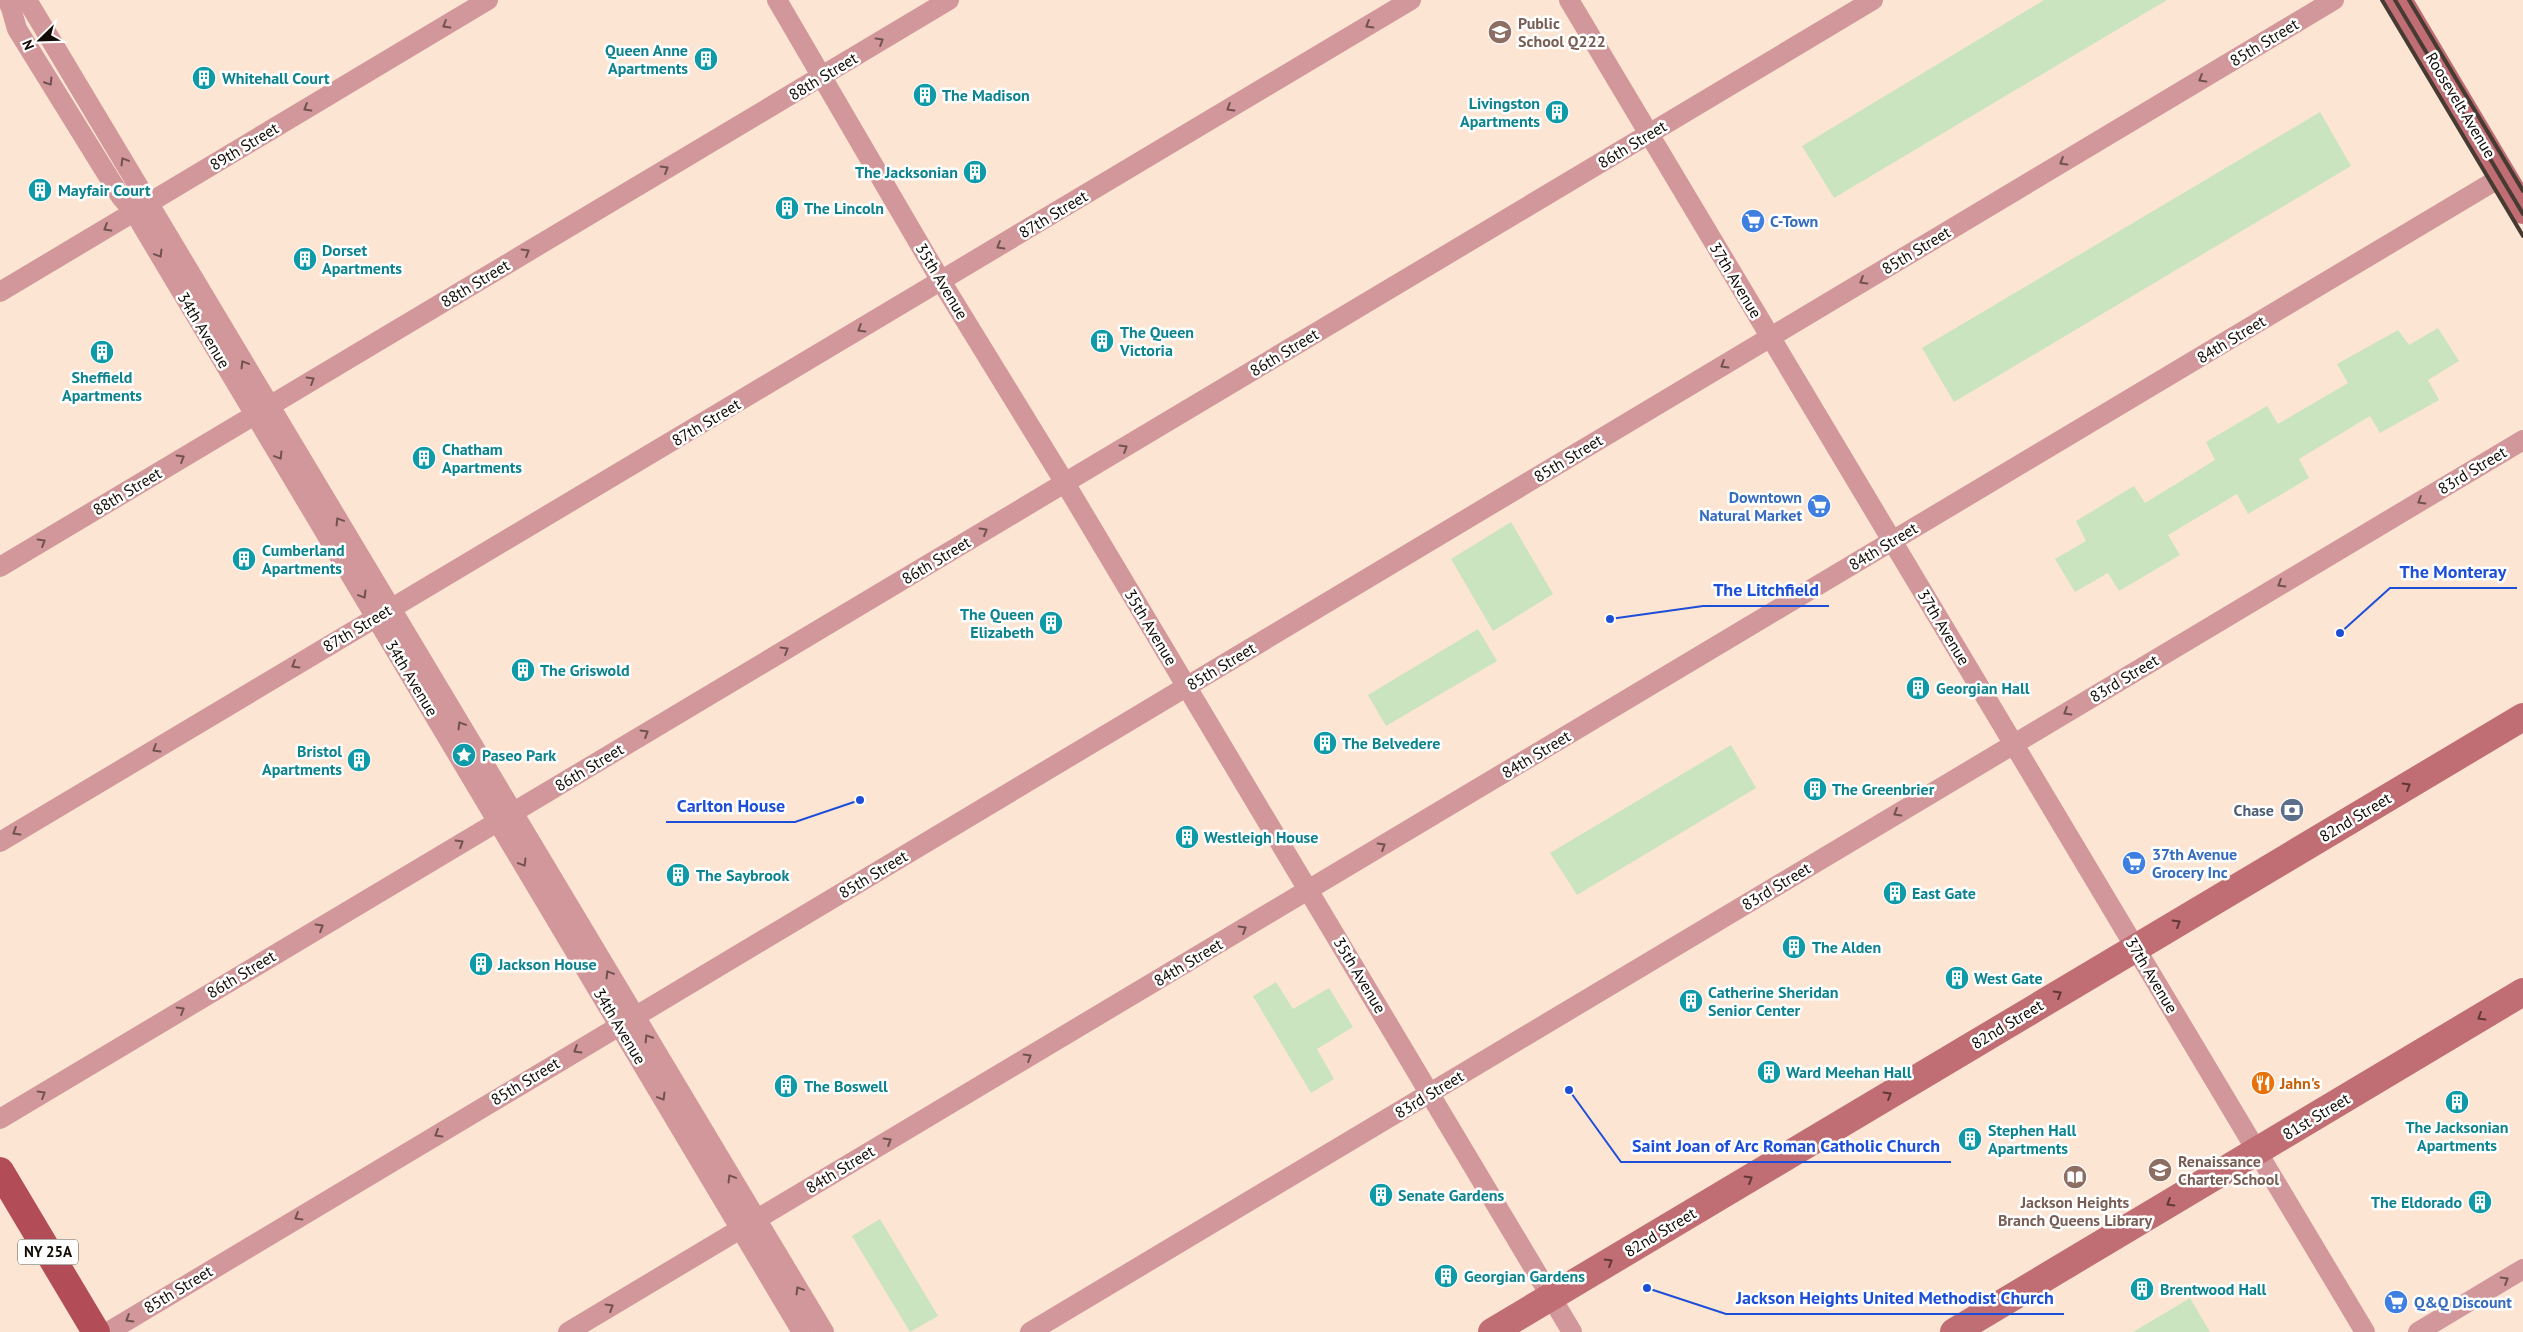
<svg xmlns="http://www.w3.org/2000/svg" width="2523" height="1332" font-family="'PT Sans',sans-serif">
<rect width="100%" height="100%" fill="#fde5d3"/>
<g fill="#c9e4be">
<path d="M 2044,0 L 2167,0 L 1834,198 L 1802,146 Z"/>
<path d="M 2320,112 L 2351,166 L 1954,402 L 1922,348 Z"/>
<path d="M 2438,328 L 2459,361 L 2428,380 L 2439,400 L 2380,433 L 2370,416 L 2299,459 L 2309,478 L 2248,514 L 2237,494 L 2168,535 L 2180,555 L 2119,591 L 2108,573 L 2075,592 L 2055,559 L 2086,541 L 2076,521 L 2134,486 L 2145,503 L 2215,460 L 2206,442 L 2267,406 L 2278,424 L 2348,383 L 2337,364 L 2398,330 L 2409,345 Z"/>
<path d="M 1511,522 L 1553,594 L 1493,631 L 1451,559 Z"/>
<path d="M 1478,629 L 1497,661 L 1386,726 L 1368,695 Z"/>
<path d="M 1731,745 L 1756,788 L 1577,895 L 1550,853 Z"/>
<path d="M 1276,982 L 1293,1009 L 1329,988 L 1353,1027 L 1317,1049 L 1334,1079 L 1311,1093 L 1253,996 Z"/>
<path d="M 880,1219 L 938,1316 L 910,1332 L 852,1236 Z"/>
<path d="M 2190,1298 L 2210,1332 L 2133,1332 Z"/>
</g>
<g fill="none" stroke-linecap="round" stroke-linejoin="round">
<g stroke="#d1979a" stroke-width="20">
<path d="M 7,0 L 11,8 L 17,29 L 121,197 L 134,212 L 802,1332"/>
<path d="M 27,0 L 824,1332"/>
<path d="M 777,0 L 941,281 L 1065,483 L 1572,1332"/>
<path d="M 1569,0 L 2365,1332"/>
<path d="M 0,292 L 488,0"/>
<path d="M 0,567 L 949,0"/>
<path d="M 0,842 L 1411,0"/>
<path d="M 0,1119 L 1873,0"/>
<path d="M 108,1332 L 2334,0"/>
<path d="M 568,1332 L 2503,176"/>
<path d="M 1030,1332 L 2523,440"/>
<path d="M 2418,1332 L 2523,1269"/>
</g>
<g stroke="#c06d73" stroke-width="28">
<path d="M 2398,0 L 2523,210"/>
<path d="M 1492,1332 L 2523,717"/>
<path d="M 1954,1332 L 2523,992"/>
</g>
<path stroke="#b24c57" stroke-width="28" d="M 0,1171 L 96,1332"/>
<g stroke="#463b33" stroke-width="4">
<path d="M 2382,0 L 2523,236"/>
<path d="M 2395,0 L 2523,214"/>
<path d="M 2409,0 L 2523,191"/>
</g>
</g>
<defs><path id="oneway-chevron" d="M-2-3.5L2.5 0L-2 3.5" fill="none" stroke-width="1.6" stroke-linecap="round" stroke-linejoin="round" transform="scale(1.25)"/></defs>
<g stroke="#725250">
<use href="#oneway-chevron" transform="translate(446 25) rotate(149)"/>
<use href="#oneway-chevron" transform="translate(1369 25) rotate(149)"/>
<use href="#oneway-chevron" transform="translate(880 41) rotate(-31)"/>
<use href="#oneway-chevron" transform="translate(2202 79) rotate(149)"/>
<use href="#oneway-chevron" transform="translate(49 82) rotate(58)"/>
<use href="#oneway-chevron" transform="translate(307 108) rotate(149)"/>
<use href="#oneway-chevron" transform="translate(1230 108) rotate(149)"/>
<use href="#oneway-chevron" transform="translate(124 161) rotate(-121)"/>
<use href="#oneway-chevron" transform="translate(2063 162) rotate(149)"/>
<use href="#oneway-chevron" transform="translate(665 169) rotate(-31)"/>
<use href="#oneway-chevron" transform="translate(107 228) rotate(149)"/>
<use href="#oneway-chevron" transform="translate(1000 246) rotate(149)"/>
<use href="#oneway-chevron" transform="translate(526 252) rotate(-31)"/>
<use href="#oneway-chevron" transform="translate(159 254) rotate(59)"/>
<use href="#oneway-chevron" transform="translate(1863 281) rotate(149)"/>
<use href="#oneway-chevron" transform="translate(861 329) rotate(149)"/>
<use href="#oneway-chevron" transform="translate(244 364) rotate(-121)"/>
<use href="#oneway-chevron" transform="translate(1724 365) rotate(149)"/>
<use href="#oneway-chevron" transform="translate(311 380) rotate(-31)"/>
<use href="#oneway-chevron" transform="translate(1124 448) rotate(-31)"/>
<use href="#oneway-chevron" transform="translate(279 456) rotate(59)"/>
<use href="#oneway-chevron" transform="translate(181 458) rotate(-31)"/>
<use href="#oneway-chevron" transform="translate(2421 501) rotate(149)"/>
<use href="#oneway-chevron" transform="translate(339 521) rotate(-121)"/>
<use href="#oneway-chevron" transform="translate(984 531) rotate(-31)"/>
<use href="#oneway-chevron" transform="translate(42 542) rotate(-31)"/>
<use href="#oneway-chevron" transform="translate(2281 584) rotate(149)"/>
<use href="#oneway-chevron" transform="translate(363 595) rotate(59)"/>
<use href="#oneway-chevron" transform="translate(785 650) rotate(-31)"/>
<use href="#oneway-chevron" transform="translate(295 665) rotate(149)"/>
<use href="#oneway-chevron" transform="translate(2067 712) rotate(149)"/>
<use href="#oneway-chevron" transform="translate(461 725) rotate(-121)"/>
<use href="#oneway-chevron" transform="translate(645 733) rotate(-31)"/>
<use href="#oneway-chevron" transform="translate(156 749) rotate(149)"/>
<use href="#oneway-chevron" transform="translate(1897 813) rotate(149)"/>
<use href="#oneway-chevron" transform="translate(16 832) rotate(149)"/>
<use href="#oneway-chevron" transform="translate(460 843) rotate(-31)"/>
<use href="#oneway-chevron" transform="translate(1382 846) rotate(-31)"/>
<use href="#oneway-chevron" transform="translate(523 863) rotate(59)"/>
<use href="#oneway-chevron" transform="translate(320 927) rotate(-31)"/>
<use href="#oneway-chevron" transform="translate(1243 929) rotate(-31)"/>
<use href="#oneway-chevron" transform="translate(609 974) rotate(-121)"/>
<use href="#oneway-chevron" transform="translate(181 1010) rotate(-31)"/>
<use href="#oneway-chevron" transform="translate(648 1038) rotate(-122)"/>
<use href="#oneway-chevron" transform="translate(577 1050) rotate(149)"/>
<use href="#oneway-chevron" transform="translate(1028 1057) rotate(-31)"/>
<use href="#oneway-chevron" transform="translate(42 1094) rotate(-31)"/>
<use href="#oneway-chevron" transform="translate(662 1097) rotate(59)"/>
<use href="#oneway-chevron" transform="translate(438 1134) rotate(149)"/>
<use href="#oneway-chevron" transform="translate(888 1141) rotate(-31)"/>
<use href="#oneway-chevron" transform="translate(731 1178) rotate(-121)"/>
<use href="#oneway-chevron" transform="translate(298 1217) rotate(149)"/>
<use href="#oneway-chevron" transform="translate(2505 1280) rotate(-31)"/>
<use href="#oneway-chevron" transform="translate(799 1290) rotate(-121)"/>
<use href="#oneway-chevron" transform="translate(610 1307) rotate(-31)"/>
<use href="#oneway-chevron" transform="translate(129 1319) rotate(149)"/>
</g>
<g stroke="#613837">
<use href="#oneway-chevron" transform="translate(2407 786) rotate(-31)"/>
<use href="#oneway-chevron" transform="translate(2177 923) rotate(-31)"/>
<use href="#oneway-chevron" transform="translate(2058 994) rotate(-31)"/>
<use href="#oneway-chevron" transform="translate(2481 1017) rotate(149)"/>
<use href="#oneway-chevron" transform="translate(1888 1095) rotate(-31)"/>
<use href="#oneway-chevron" transform="translate(1749 1179) rotate(-31)"/>
<use href="#oneway-chevron" transform="translate(2170 1203) rotate(149)"/>
<use href="#oneway-chevron" transform="translate(1609 1262) rotate(-31)"/>
</g>
<defs>
<g id="school-disc" transform="scale(1.25)"><circle r="9.5" fill="#8d6e63" stroke="#fff"/><path d="M0-5L7-2L0 1L-7-2ZM-4 1L0 2.5L4 1V4Q0 6-4 4Z" fill="#fff"/></g>
<g id="building-disc" transform="scale(1.25)"><circle r="9.5" fill="#0f9aa8" stroke="#fff"/><path d="M-4-6H4V6H1V3H-1V6H-4ZM-2.5-4.3h1.7v1.8h-1.7ZM.8-4.3h1.7v1.8H.8ZM-2.5-1h1.7V.8h-1.7ZM.8-1h1.7V.8H.8Z" fill="#fff"/></g>
<g id="supermarket-disc" transform="scale(1.25)"><circle r="9.5" fill="#3f7fe0" stroke="#fff"/><path d="M-6-5.5h2.5l.6 2H6L4.5 2H-2.5L-4.4-4H-6ZM-1.5 3.2a1.3 1.3 0 1 0 .1 0ZM3 3.2a1.3 1.3 0 1 0 .1 0Z" fill="#fff"/></g>
<g id="sight-disc" transform="scale(1.25)"><circle r="9.5" fill="#0f9aa8" stroke="#fff"/><path d="M0-6L1.8-2.2L6-1.7L2.9 1.2L3.7 5.4L0 3.3L-3.7 5.4L-2.9 1.2L-6-1.7L-1.8-2.2Z" fill="#fff"/></g>
<g id="bank-disc" transform="scale(1.25)"><circle r="9.5" fill="#5c6f8a" stroke="#fff"/><path d="M-6-4H6V4H-6ZM0-2.3a2.3 2.3 0 1 0 0 4.6a2.3 2.3 0 1 0 0-4.6Z" fill="#fff"/></g>
<g id="restaurant-disc" transform="scale(1.25)"><circle r="9.5" fill="#e8710a" stroke="#fff"/><path d="M-5-6h1v4h1v-4h1v4h1v-4h1v5L-1.5 .5V6h-2V.5L-5-1ZM5-6V6H3V1.5H1.5Q1.5-4 5-6Z" fill="#fff"/></g>
<g id="library-disc" transform="scale(1.25)"><circle r="9.5" fill="#8d6e63" stroke="#fff"/><path d="M-6-4Q-3-5.5-.7-3.5V5Q-3 3-6 4ZM6-4Q3-5.5 .7-3.5V5Q3 3 6 4Z" fill="#fff"/></g>
</defs>
<g fill-rule="evenodd">
<use href="#school-disc" x="1500" y="32"/>
<use href="#building-disc" x="706" y="59"/>
<use href="#building-disc" x="204" y="78"/>
<use href="#building-disc" x="925" y="95"/>
<use href="#building-disc" x="1557" y="112"/>
<use href="#building-disc" x="975" y="172"/>
<use href="#building-disc" x="40" y="190"/>
<use href="#building-disc" x="787" y="208"/>
<use href="#supermarket-disc" x="1753" y="221"/>
<use href="#building-disc" x="305" y="259"/>
<use href="#building-disc" x="1102" y="341"/>
<use href="#building-disc" x="102" y="352"/>
<use href="#building-disc" x="424" y="458"/>
<use href="#supermarket-disc" x="1819" y="506"/>
<use href="#building-disc" x="244" y="559"/>
<use href="#building-disc" x="1051" y="623"/>
<use href="#building-disc" x="523" y="670"/>
<use href="#building-disc" x="1918" y="688"/>
<use href="#building-disc" x="1325" y="743"/>
<use href="#sight-disc" x="464" y="755"/>
<use href="#building-disc" x="359" y="760"/>
<use href="#building-disc" x="1815" y="789"/>
<use href="#bank-disc" x="2292" y="810"/>
<use href="#building-disc" x="1187" y="837"/>
<use href="#supermarket-disc" x="2134" y="863"/>
<use href="#building-disc" x="678" y="875"/>
<use href="#building-disc" x="1895" y="893"/>
<use href="#building-disc" x="1794" y="947"/>
<use href="#building-disc" x="481" y="964"/>
<use href="#building-disc" x="1957" y="978"/>
<use href="#building-disc" x="1691" y="1001"/>
<use href="#building-disc" x="1769" y="1072"/>
<use href="#restaurant-disc" x="2263" y="1083"/>
<use href="#building-disc" x="786" y="1086"/>
<use href="#building-disc" x="2457" y="1102"/>
<use href="#building-disc" x="1970" y="1139"/>
<use href="#school-disc" x="2160" y="1170"/>
<use href="#library-disc" x="2075" y="1177"/>
<use href="#building-disc" x="1381" y="1195"/>
<use href="#building-disc" x="2480" y="1202"/>
<use href="#building-disc" x="1446" y="1276"/>
<use href="#building-disc" x="2142" y="1289"/>
<use href="#supermarket-disc" x="2396" y="1302"/>
</g>
<g text-anchor="middle" stroke-width="5" stroke-linejoin="round" paint-order="stroke">
<rect fill="#fff" stroke="#5a5551" stroke-width="1" x="18" y="1239.5" width="60" height="25" rx="4"/>
<g font-size="15" font-weight="bold" fill="#130c06">
<text x="48" y="1257">NY 25A</text>
</g>
<g font-size="16" font-weight="bold" fill="#785e54" stroke="#fff" text-anchor="start">
<text x="1518" y="29">Public<tspan x="1518" dy="18">School Q222</tspan></text>
<text x="2178" y="1167">Renaissance<tspan x="2178" dy="18">Charter School</tspan></text>
<text x="2075" y="1208" text-anchor="middle">Jackson Heights<tspan x="2075" dy="18">Branch Queens Library</tspan></text>
</g>
<g font-size="16" fill="#130c06" stroke="#fff">
<text transform="translate(2264 42) rotate(-31)" y="6">85th Street</text>
<text transform="translate(823 76) rotate(-31)" y="6">88th Street</text>
<text transform="translate(2461 105) rotate(59)" y="6">Roosevelt Avenue</text>
<text transform="translate(1632 144) rotate(-31)" y="6">86th Street</text>
<text transform="translate(244 146) rotate(-31)" y="6">89th Street</text>
<text transform="translate(1053 214) rotate(-31)" y="6">87th Street</text>
<text transform="translate(1916 250) rotate(-31)" y="6">85th Street</text>
<text transform="translate(1736 280) rotate(59)" y="6">37th Avenue</text>
<text transform="translate(942 281) rotate(59)" y="6">35th Avenue</text>
<text transform="translate(475 283) rotate(-31)" y="6">88th Street</text>
<text transform="translate(204 330) rotate(59)" y="6">34th Avenue</text>
<text transform="translate(2231 339) rotate(-31)" y="6">84th Street</text>
<text transform="translate(1284 352) rotate(-31)" y="6">86th Street</text>
<text transform="translate(706 422) rotate(-31)" y="6">87th Street</text>
<text transform="translate(1568 458) rotate(-31)" y="6">85th Street</text>
<text transform="translate(2472 470) rotate(-31)" y="6">83rd Street</text>
<text transform="translate(127 491) rotate(-31)" y="6">88th Street</text>
<text transform="translate(1883 546) rotate(-31)" y="6">84th Street</text>
<text transform="translate(936 560) rotate(-31)" y="6">86th Street</text>
<text transform="translate(1151 627) rotate(59)" y="6">35th Avenue</text>
<text transform="translate(1944 627) rotate(59)" y="6">37th Avenue</text>
<text transform="translate(357 628) rotate(-31)" y="6">87th Street</text>
<text transform="translate(1221 666) rotate(-31)" y="6">85th Street</text>
<text transform="translate(412 678) rotate(59)" y="6">34th Avenue</text>
<text transform="translate(2124 678) rotate(-31)" y="6">83rd Street</text>
<text transform="translate(1536 754) rotate(-31)" y="6">84th Street</text>
<text transform="translate(589 767) rotate(-31)" y="6">86th Street</text>
<text transform="translate(2355 817) rotate(-31)" y="6">82nd Street</text>
<text transform="translate(873 874) rotate(-31)" y="6">85th Street</text>
<text transform="translate(1776 886) rotate(-31)" y="6">83rd Street</text>
<text transform="translate(1188 962) rotate(-31)" y="6">84th Street</text>
<text transform="translate(241 974) rotate(-31)" y="6">86th Street</text>
<text transform="translate(1360 975) rotate(59)" y="6">35th Avenue</text>
<text transform="translate(2152 975) rotate(59)" y="6">37th Avenue</text>
<text transform="translate(2007 1024) rotate(-31)" y="6">82nd Street</text>
<text transform="translate(620 1026) rotate(59)" y="6">34th Avenue</text>
<text transform="translate(525 1081) rotate(-31)" y="6">85th Street</text>
<text transform="translate(1429 1094) rotate(-31)" y="6">83rd Street</text>
<text transform="translate(2316 1116) rotate(-31)" y="6">81st Street</text>
<text transform="translate(840 1169) rotate(-31)" y="6">84th Street</text>
<text transform="translate(1660 1232) rotate(-31)" y="6">82nd Street</text>
<text transform="translate(178 1289) rotate(-31)" y="6">85th Street</text>
</g>
<g font-size="16" font-weight="bold" fill="#0d838f" stroke="#fff" text-anchor="start">
<text x="688" y="56" text-anchor="end">Queen Anne<tspan x="688" dy="18">Apartments</tspan></text>
<text x="222" y="84">Whitehall Court</text>
<text x="942" y="101">The Madison</text>
<text x="1540" y="109" text-anchor="end">Livingston<tspan x="1540" dy="18">Apartments</tspan></text>
<text x="958" y="178" text-anchor="end">The Jacksonian</text>
<text x="58" y="196">Mayfair Court</text>
<text x="804" y="214">The Lincoln</text>
<text x="322" y="256">Dorset<tspan x="322" dy="18">Apartments</tspan></text>
<text x="1120" y="338">The Queen<tspan x="1120" dy="18">Victoria</tspan></text>
<text x="102" y="383" text-anchor="middle">Sheffield<tspan x="102" dy="18">Apartments</tspan></text>
<text x="442" y="455">Chatham<tspan x="442" dy="18">Apartments</tspan></text>
<text x="262" y="556">Cumberland<tspan x="262" dy="18">Apartments</tspan></text>
<text x="1034" y="620" text-anchor="end">The Queen<tspan x="1034" dy="18">Elizabeth</tspan></text>
<text x="540" y="676">The Griswold</text>
<text x="1936" y="694">Georgian Hall</text>
<text x="1342" y="749">The Belvedere</text>
<text x="342" y="757" text-anchor="end">Bristol<tspan x="342" dy="18">Apartments</tspan></text>
<text x="482" y="761">Paseo Park</text>
<text x="1832" y="795">The Greenbrier</text>
<text x="1204" y="843">Westleigh House</text>
<text x="696" y="881">The Saybrook</text>
<text x="1912" y="899">East Gate</text>
<text x="1812" y="953">The Alden</text>
<text x="498" y="970">Jackson House</text>
<text x="1974" y="984">West Gate</text>
<text x="1708" y="998">Catherine Sheridan<tspan x="1708" dy="18">Senior Center</tspan></text>
<text x="1786" y="1078">Ward Meehan Hall</text>
<text x="804" y="1092">The Boswell</text>
<text x="2457" y="1133" text-anchor="middle">The Jacksonian<tspan x="2457" dy="18">Apartments</tspan></text>
<text x="1988" y="1136">Stephen Hall<tspan x="1988" dy="18">Apartments</tspan></text>
<text x="1398" y="1201">Senate Gardens</text>
<text x="2462" y="1208" text-anchor="end">The Eldorado</text>
<text x="1464" y="1282">Georgian Gardens</text>
<text x="2160" y="1295">Brentwood Hall</text>
</g>
<g font-size="16" font-weight="bold" fill="#366cbe" stroke="#fff" text-anchor="start">
<text x="1770" y="227">C-Town</text>
<text x="1802" y="503" text-anchor="end">Downtown<tspan x="1802" dy="18">Natural Market</tspan></text>
<text x="2152" y="860">37th Avenue<tspan x="2152" dy="18">Grocery Inc</tspan></text>
<text x="2414" y="1308">Q&amp;Q Discount</text>
</g>
<g font-size="16" font-weight="bold" fill="#4e5e75" stroke="#fff" text-anchor="end">
<text x="2274" y="816">Chase</text>
</g>
<g font-size="16" font-weight="bold" fill="#c56008" stroke="#fff" text-anchor="start">
<text x="2280" y="1089">Jahn's</text>
</g>
</g>
<path fill="none" stroke="#1d4ed8" stroke-width="2" d="M2340 633L2390 588H2517M1610 619L1703 606H1829M860 800L795 822H666M1569 1090L1621 1162H1951M1647 1288L1726 1314H2064"/>
<g fill="#1d4ed8" stroke="#fff" stroke-width="2">
<circle cx="2340" cy="633" r="5"/>
<circle cx="1610" cy="619" r="5"/>
<circle cx="860" cy="800" r="5"/>
<circle cx="1569" cy="1090" r="5"/>
<circle cx="1647" cy="1288" r="5"/>
</g>
<g font-size="18" text-anchor="middle" font-weight="bold" fill="#1d4ed8" stroke="#fff" stroke-width="5" stroke-linejoin="round" paint-order="stroke">
<text x="2453" y="578">The Monteray</text>
<text x="1766" y="596">The Litchfield</text>
<text x="731" y="812">Carlton House</text>
<text x="1786" y="1152">Saint Joan of Arc Roman Catholic Church</text>
<text x="1895" y="1304">Jackson Heights United Methodist Church</text>
</g>
<g transform="translate(40 40) rotate(247)" stroke="#ffffff" stroke-width="4" paint-order="stroke">
<path d="M0-4L9 19L0 12L-9 19Z" fill="#130c06"/>
<text y="-8" font-size="14" font-weight="bold" text-anchor="middle" fill="#130c06">N</text>
</g>
</svg>
